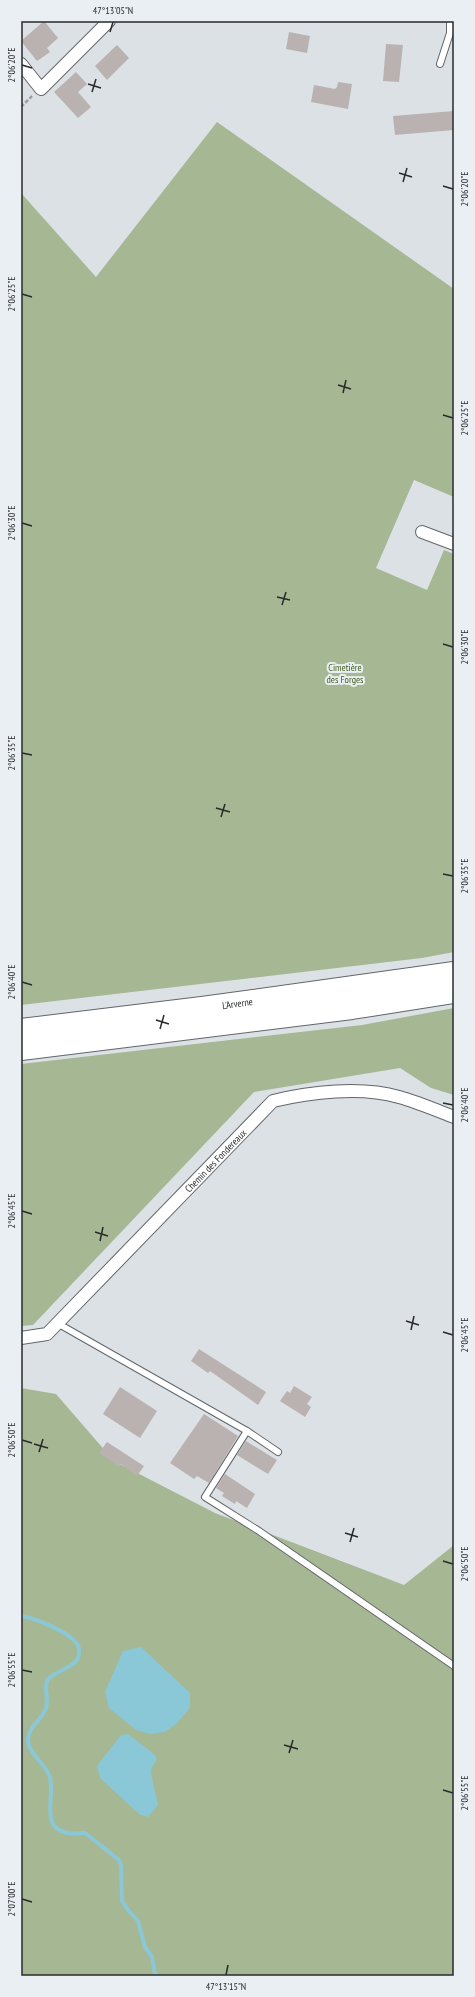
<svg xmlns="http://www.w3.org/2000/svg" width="475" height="1997" font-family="'PT Sans Narrow',sans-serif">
<rect width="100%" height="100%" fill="#dce1e6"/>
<g fill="#a6b794">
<path d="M 217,122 L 454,289 L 454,497 L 414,480 L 376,568 L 427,590 L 444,550 L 454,554 L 454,952 L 422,958 L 21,1005 L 21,193 L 96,277 Z"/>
<path d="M 454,1008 L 454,1095 L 431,1088 L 400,1068 L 254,1092 L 33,1325 L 21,1326 L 21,1064 L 362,1025 Z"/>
<path d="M 21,1388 L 56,1394 L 114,1461 L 215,1513 L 404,1585 L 454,1545 L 454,1976 L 21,1976 Z"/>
</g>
<g fill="#8bc8d7">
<path d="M 141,1647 L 190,1693 L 190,1708 L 176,1724 L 165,1732 L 150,1734 L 136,1730 L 109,1708 L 105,1692 L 123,1651 Z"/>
<path d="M 128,1734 L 154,1754 L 157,1759 C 155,1763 152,1766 151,1770 C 150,1774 157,1798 158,1805 L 148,1817 L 139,1814 L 100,1778 L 97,1766 L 121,1735 Z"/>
</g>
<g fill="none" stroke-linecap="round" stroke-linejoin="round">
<path stroke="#8bc8d7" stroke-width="4" d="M 21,1616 C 34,1618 77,1634 79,1649 C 82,1669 53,1669 47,1681 C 44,1689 49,1699 46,1708 C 43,1719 29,1725 28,1739 C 27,1752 44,1763 49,1775 C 57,1792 38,1827 67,1833 C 72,1834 79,1833 85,1833 L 119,1860 L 121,1866 L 122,1901 L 128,1910 L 138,1921 L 145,1947 L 152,1957 L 155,1974 L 157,1976"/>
</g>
<g fill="#b9b2b0">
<path d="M 44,21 L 58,38 L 47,48 L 50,52 L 37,61 L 21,41 Z"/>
<path d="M 289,32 L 310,36 L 307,53 L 286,49 Z"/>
<path d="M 386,44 L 403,45 L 399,82 L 383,81 Z"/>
<path d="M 117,45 L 129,58 L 107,80 L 95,66 Z"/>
<path d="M 76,72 L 87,84 L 78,92 L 91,107 L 78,118 L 54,92 Z"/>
<path d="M 338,82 L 352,84 L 348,109 L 311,102 L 314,85 L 335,89 L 337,87 Z"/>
<path d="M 454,111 L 454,130 L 395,135 L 393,116 Z"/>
<path d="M 199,1349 L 266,1392 L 258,1405 L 210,1371 L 208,1373 L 191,1361 Z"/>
<path d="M 294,1386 L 312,1397 L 307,1404 L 311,1407 L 305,1417 L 280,1401 L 287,1391 L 290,1393 Z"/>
<path d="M 120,1387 L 157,1411 L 140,1438 L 103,1414 Z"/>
<path d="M 204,1414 L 238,1436 L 209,1483 L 197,1476 L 194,1479 L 170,1463 Z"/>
<path d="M 246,1441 L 277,1460 L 268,1474 L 237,1455 Z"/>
<path d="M 107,1442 L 144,1466 L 137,1476 L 121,1464 L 119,1467 L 99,1453 Z"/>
<path d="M 225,1474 L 255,1494 L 247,1508 L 236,1501 L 235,1504 L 222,1496 L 224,1493 L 216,1488 Z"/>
</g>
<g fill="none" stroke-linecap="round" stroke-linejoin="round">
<g stroke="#62666a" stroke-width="8">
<g id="service">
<path d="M 440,64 L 450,33 L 450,21"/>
<path d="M 57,1323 L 247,1431 L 278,1452"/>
<path d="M 247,1431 L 205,1497 L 259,1531 L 454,1666"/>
</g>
</g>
<g stroke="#62666a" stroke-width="14">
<g id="minor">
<path d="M 21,64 L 41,89 L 109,21"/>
<path d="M 422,532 L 454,544"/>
<path id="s1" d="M 21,1338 L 47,1334 L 273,1101 C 310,1092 361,1086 399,1097 C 417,1102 436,1110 454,1117"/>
</g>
</g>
<g stroke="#62666a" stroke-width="24">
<g id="motorway">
<path id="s2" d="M 21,1030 L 202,1008 L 454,973"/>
<path d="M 21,1049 L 352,1008 L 454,992"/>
</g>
</g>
<path stroke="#9b9fa2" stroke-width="2.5" stroke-dasharray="4 2" stroke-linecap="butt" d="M 21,107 L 32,96"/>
<use href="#service" stroke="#fff" stroke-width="6"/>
<use href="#minor" stroke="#fff" stroke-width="12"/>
<use href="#motorway" stroke="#fff" stroke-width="22"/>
</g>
<path fill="none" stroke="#282a2b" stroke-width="1.5" d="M 110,32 L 113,22M 22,65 L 32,68M 88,84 L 101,88M 92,92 L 96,79M 399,173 L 412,177M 403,182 L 407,168M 443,186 L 453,189M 22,294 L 32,297M 338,385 L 351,389M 343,393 L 346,380M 443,415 L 453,418M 22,523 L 32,526M 277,597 L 290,600M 282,605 L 286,592M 443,644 L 453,647M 22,753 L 32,755M 216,808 L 230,812M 221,817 L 225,804M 443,874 L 453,876M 22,982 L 32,985M 156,1020 L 169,1024M 160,1029 L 164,1015M 443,1103 L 453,1105M 22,1211 L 32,1214M 95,1232 L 108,1236M 100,1241 L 103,1227M 406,1321 L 419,1325M 411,1330 L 414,1316M 443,1332 L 453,1335M 22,1440 L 32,1443M 34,1444 L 48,1448M 39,1452 L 43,1439M 345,1533 L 358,1537M 350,1542 L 354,1528M 443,1561 L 453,1564M 22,1670 L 32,1672M 284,1745 L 298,1749M 289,1753 L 293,1740M 443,1790 L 453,1793M 22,1899 L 32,1902M 226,1975 L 228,1965"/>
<g text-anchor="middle" stroke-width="4" stroke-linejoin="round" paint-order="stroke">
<g font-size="10" fill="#435e1e" stroke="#e9eff3">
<text x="345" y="671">Cimetière<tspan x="345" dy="12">des Forges</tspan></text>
</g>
<g font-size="10" fill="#282a2b" stroke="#e9eff3">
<text dy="4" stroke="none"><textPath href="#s2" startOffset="218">L'Arverne</textPath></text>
<text dy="4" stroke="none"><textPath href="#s1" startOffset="268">Chemin des Fondereaux</textPath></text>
</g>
</g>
<rect width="475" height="1997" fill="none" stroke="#e9eff3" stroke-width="44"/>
<rect x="22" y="22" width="431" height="1953" fill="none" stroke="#282a2b" stroke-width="1.5"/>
<g font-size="10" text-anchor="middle" fill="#282a2b">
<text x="113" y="14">47°13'05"N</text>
<text transform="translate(11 65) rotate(-90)" y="4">2°06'20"E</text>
<text transform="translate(464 189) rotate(-90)" y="4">2°06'20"E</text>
<text transform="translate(11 294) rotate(-90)" y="4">2°06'25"E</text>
<text transform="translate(464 418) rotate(-90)" y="4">2°06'25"E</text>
<text transform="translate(11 523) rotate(-90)" y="4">2°06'30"E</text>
<text transform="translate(464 647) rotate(-90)" y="4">2°06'30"E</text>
<text transform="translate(11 753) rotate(-90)" y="4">2°06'35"E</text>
<text transform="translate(464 876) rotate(-90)" y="4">2°06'35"E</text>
<text transform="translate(11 982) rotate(-90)" y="4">2°06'40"E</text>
<text transform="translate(464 1105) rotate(-90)" y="4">2°06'40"E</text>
<text transform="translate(11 1211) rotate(-90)" y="4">2°06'45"E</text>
<text transform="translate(464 1335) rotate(-90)" y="4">2°06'45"E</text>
<text transform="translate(11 1440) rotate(-90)" y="4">2°06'50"E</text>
<text transform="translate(464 1564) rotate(-90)" y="4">2°06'50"E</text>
<text transform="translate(11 1670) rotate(-90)" y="4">2°06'55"E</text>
<text transform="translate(464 1793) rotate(-90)" y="4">2°06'55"E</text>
<text transform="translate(11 1899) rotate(-90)" y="4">2°07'00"E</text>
<text x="226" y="1990">47°13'15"N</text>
</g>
</svg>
